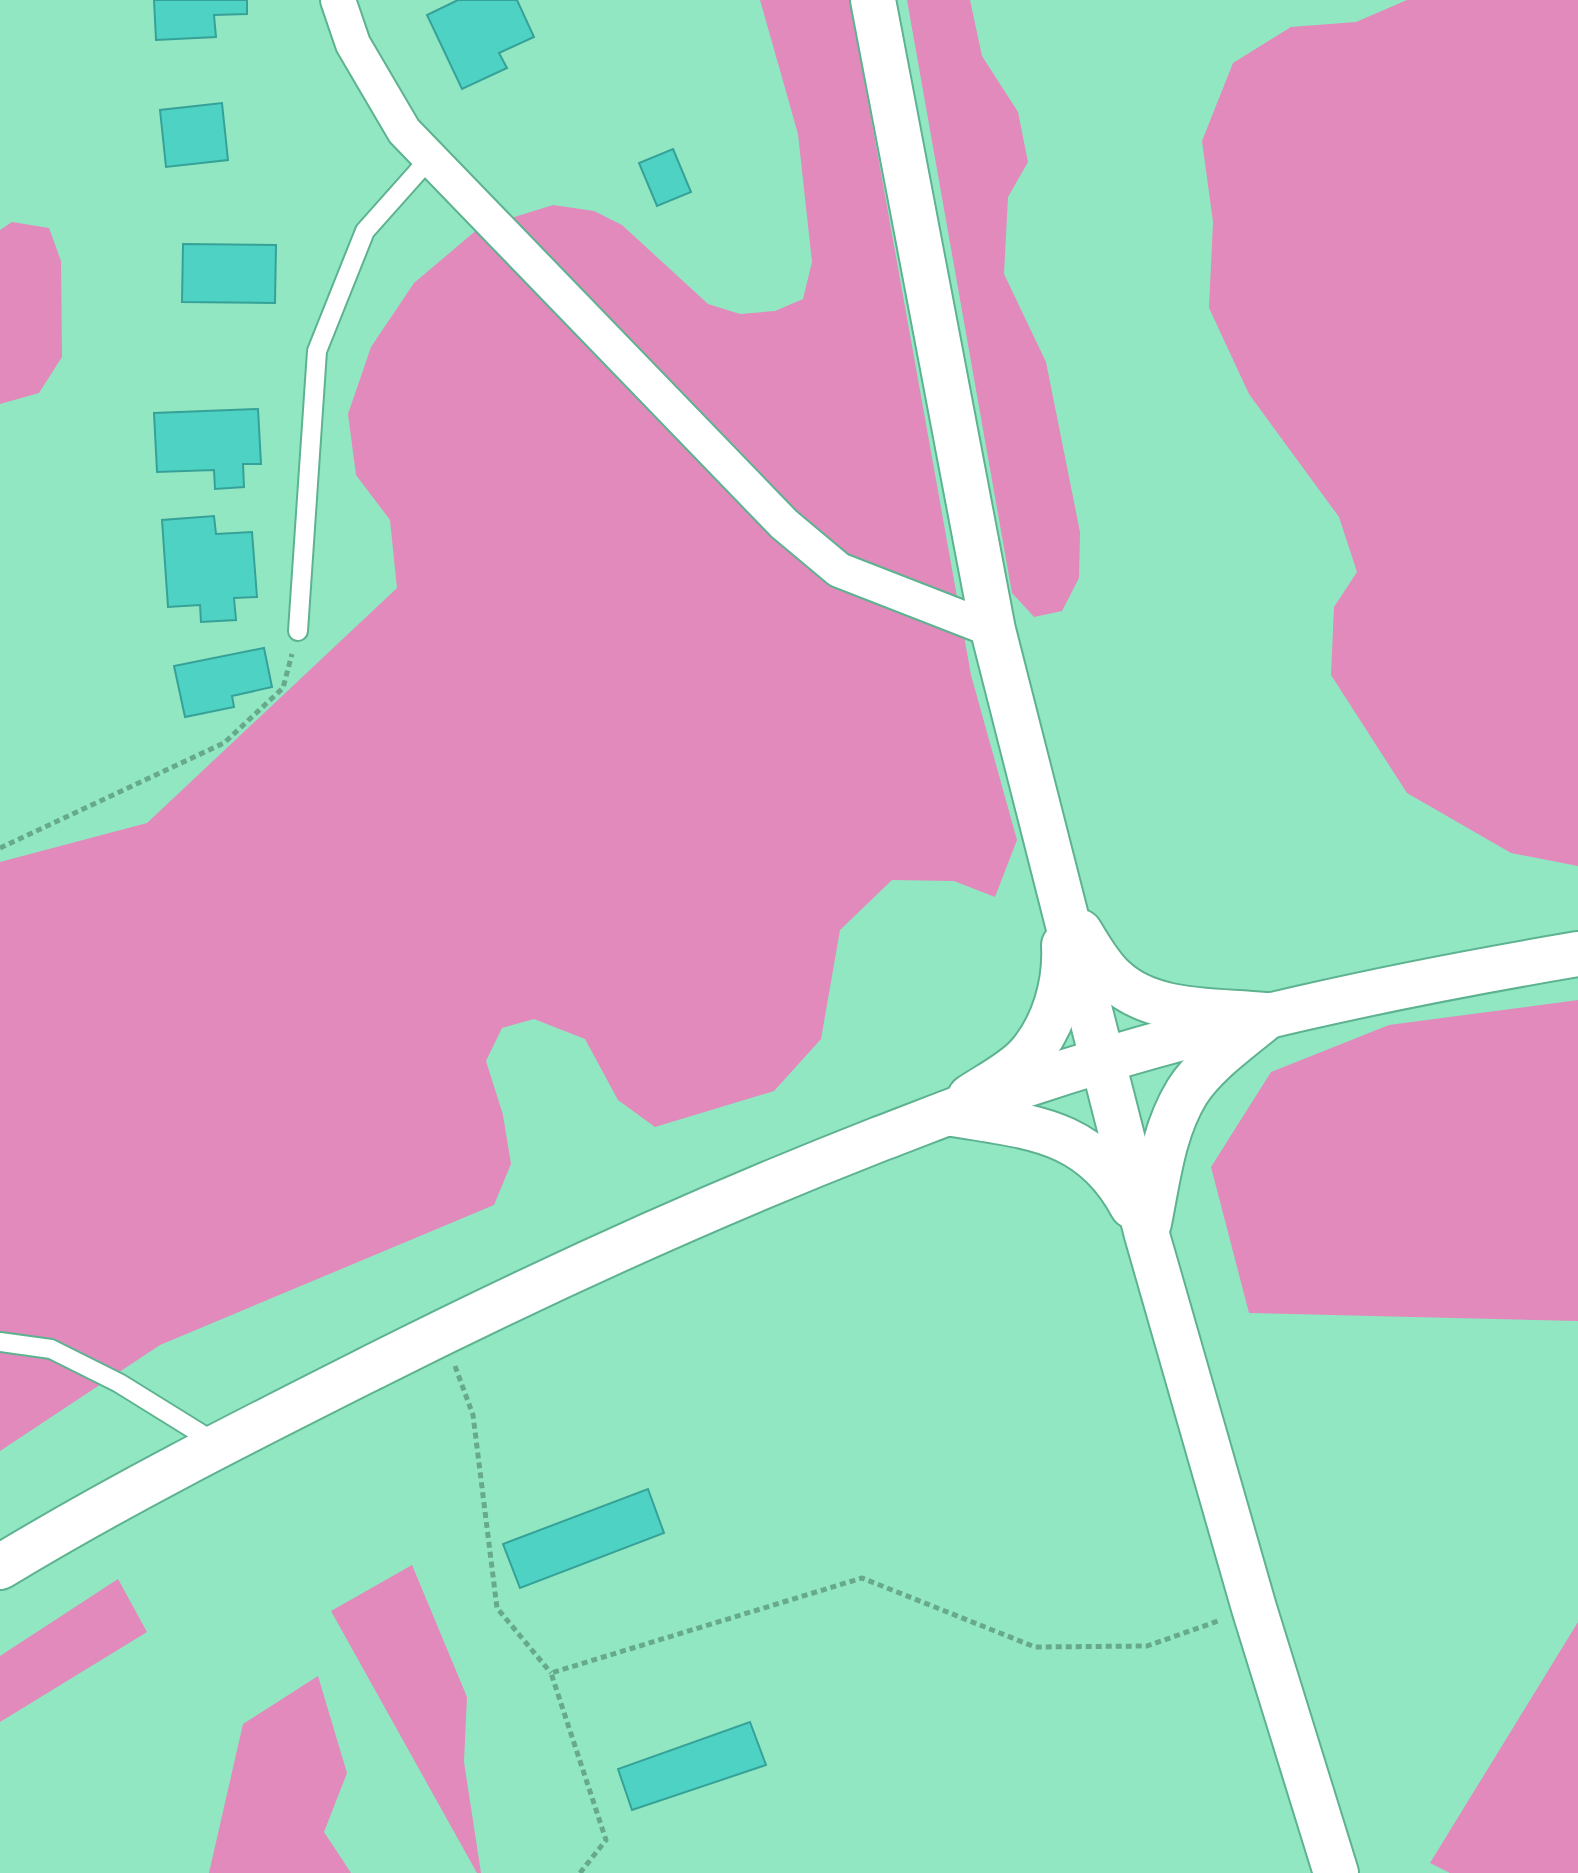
<svg xmlns="http://www.w3.org/2000/svg" width="1578" height="1873" font-family="'Source Sans 3',sans-serif">
<rect width="100%" height="100%" fill="#92e7c3"/>
<g fill="#e18abb">
<path d="M 760,0 L 850,0 L 971,675 L 1017,840 L 995,897 L 954,881 L 892,880 L 840,930 L 821,1039 L 774,1091 L 655,1127 L 618,1100 L 585,1039 L 534,1019 L 502,1028 L 486,1061 L 503,1115 L 511,1164 L 494,1205 L 160,1345 L 0,1451 L 0,862 L 147,823 L 397,588 L 390,520 L 356,475 L 348,414 L 371,347 L 414,283 L 479,228 L 553,205 L 594,211 L 622,225 L 708,304 L 740,314 L 775,311 L 803,299 L 812,262 L 798,134 Z"/>
<path d="M 907,0 L 970,0 L 982,56 L 1018,112 L 1028,162 L 1008,197 L 1004,274 L 1046,362 L 1080,532 L 1079,578 L 1062,611 L 1034,617 L 1012,593 Z"/>
<path d="M 1407,0 L 1578,0 L 1578,866 L 1511,853 L 1407,793 L 1331,675 L 1334,607 L 1357,572 L 1339,517 L 1249,394 L 1209,308 L 1213,222 L 1202,141 L 1233,63 L 1291,27 L 1356,22 Z"/>
<path d="M 12,222 L 49,228 L 61,261 L 62,357 L 39,393 L 0,404 L 0,230 Z"/>
<path d="M 1578,1000 L 1578,1321 L 1249,1313 L 1211,1167 L 1271,1072 L 1389,1025 Z"/>
<path d="M 412,1565 L 467,1697 L 464,1762 L 481,1873 L 477,1873 L 331,1611 Z"/>
<path d="M 118,1579 L 147,1632 L 0,1722 L 0,1656 Z"/>
<path d="M 1578,1622 L 1578,1873 L 1450,1873 L 1430,1863 Z"/>
<path d="M 318,1676 L 347,1773 L 324,1832 L 351,1873 L 209,1873 L 243,1724 Z"/>
</g>
<g fill="#4ed2c4" stroke="#36a297" stroke-width="2">
<path d="M 154,0 L 247,0 L 247,14 L 214,15 L 216,37 L 156,40 Z"/>
<path d="M 458,0 L 517,0 L 534,37 L 499,53 L 507,68 L 462,89 L 427,15 Z"/>
<path d="M 222,103 L 228,160 L 166,167 L 160,110 Z"/>
<path d="M 673,149 L 691,192 L 657,206 L 639,163 Z"/>
<path d="M 183,244 L 276,245 L 275,303 L 182,302 Z"/>
<path d="M 258,409 L 261,464 L 243,464 L 244,487 L 215,489 L 214,470 L 157,472 L 154,413 Z"/>
<path d="M 214,516 L 216,534 L 252,532 L 257,597 L 234,598 L 236,620 L 201,622 L 200,605 L 168,607 L 162,520 Z"/>
<path d="M 264,648 L 272,687 L 232,696 L 234,707 L 185,717 L 174,666 Z"/>
<path d="M 648,1489 L 664,1533 L 520,1588 L 503,1544 Z"/>
<path d="M 750,1722 L 766,1765 L 632,1810 L 618,1769 Z"/>
</g>
<g fill="none" stroke-linecap="round" stroke-linejoin="round">
<g stroke="#5db290" stroke-width="22">
<g id="service">
<path d="M 298,631 L 317,351 L 365,231 L 430,158"/>
<path d="M 0,1342 L 51,1349 L 119,1383 L 219,1445"/>
</g>
</g>
<g stroke="#5db290" stroke-width="38">
<path id="minor" d="M 338,0 L 353,44 L 404,131 L 784,524 L 839,570 L 993,630"/>
</g>
<g stroke="#5db290" stroke-width="48">
<g id="tertiary">
<path d="M 873,0 L 993,630 L 1147,1235 L 1254,1608 L 1336,1873"/>
<path d="M 1080,932 C 1090,948 1099,965 1113,978 C 1151,1015 1215,1010 1264,1015"/>
<path d="M 970,1097 C 988,1085 1012,1073 1027,1057 C 1054,1027 1066,984 1064,945"/>
<path d="M 948,1113 C 1027,1127 1090,1127 1132,1206"/>
<path d="M 1149,1223 C 1158,1178 1163,1131 1187,1092 C 1206,1062 1242,1038 1269,1015"/>
</g>
</g>
<g stroke="#5db290" stroke-width="48">
<path id="primary" d="M 0,1567 C 122,1493 250,1429 377,1365 C 540,1283 706,1207 877,1140 C 930,1120 983,1098 1037,1081 C 1214,1023 1395,985 1578,954"/>
</g>
<g stroke="#67a98d" stroke-width="5" stroke-dasharray="6 4" stroke-linecap="butt">
<path d="M 0,848 L 224,743 L 283,688 L 292,654"/>
<path d="M 455,1366 L 473,1415 L 497,1608 L 551,1673"/>
<path d="M 580,1873 L 606,1840 L 551,1673 L 862,1578 L 1035,1647 L 1147,1646 L 1221,1620"/>
</g>
<use href="#service" stroke="#fff" stroke-width="18"/>
<use href="#minor" stroke="#fff" stroke-width="34"/>
<use href="#tertiary" stroke="#fff" stroke-width="44"/>
<use href="#primary" stroke="#fff" stroke-width="44"/>
</g>
</svg>
